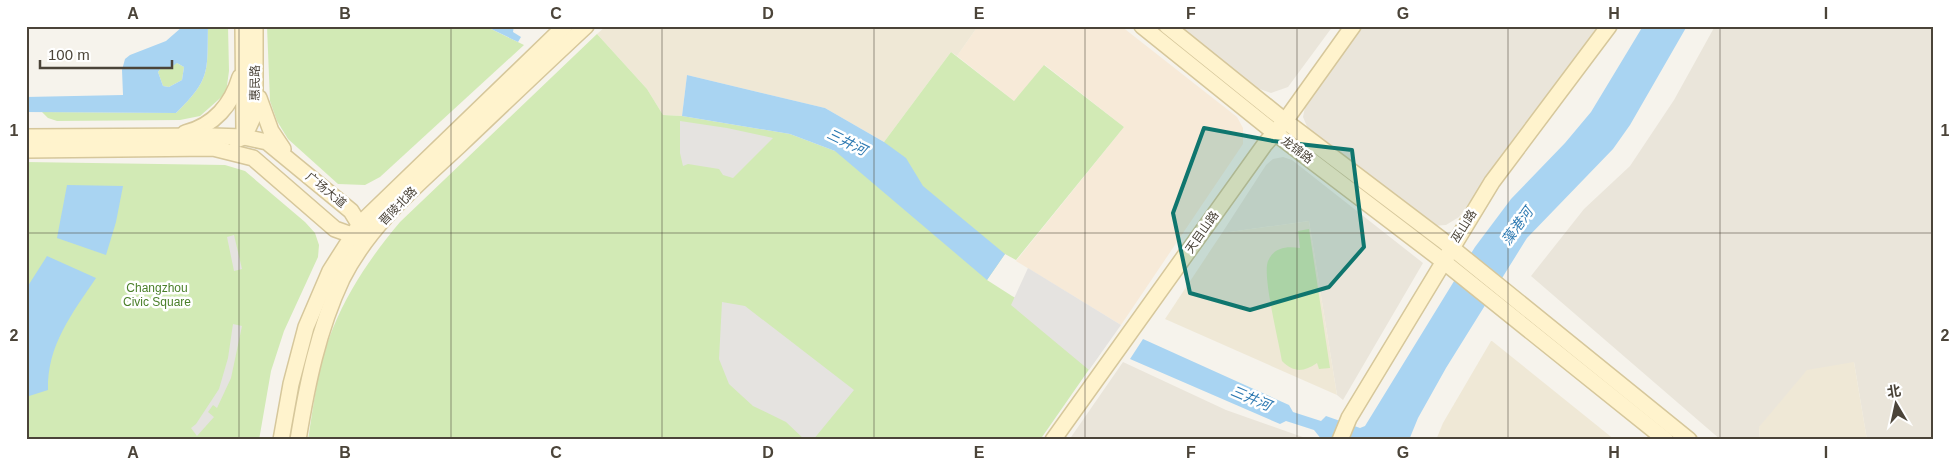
<svg xmlns="http://www.w3.org/2000/svg" width="1959" height="466" font-family="Arial,'Noto Sans SC',sans-serif">
<rect width="100%" height="100%" fill="#f6f3ec"/>
<g fill="#eae5da">
<path d="M 1178,26 L 1333,26 L 1288,87 L 1271,93 L 1257,88 Z"/>
<path d="M 1362,26 L 1598,26 L 1459,217 L 1446,225 L 1432,226 L 1309,131 L 1303,117 L 1306,102 Z"/>
<path d="M 1715,26 L 1933,26 L 1933,440 L 1867,440 L 1854,362 L 1759,427 L 1760,440 L 1721,440 L 1531,276 L 1584,209 L 1630,166 L 1674,100 Z"/>
<path d="M 1283,157 L 1292,160 L 1423,263 L 1343,400 L 1337,395 L 1309,221 L 1222,233 L 1266,165 L 1273,159 Z"/>
<path d="M 1123,362 L 1226,410 L 1311,440 L 1069,440 Z"/>
</g>
<path fill="#f7ead8" d="M 978,26 L 1121,26 L 1237,117 L 1243,128 L 1243,144 L 1121,325 L 1016,261 L 1124,127 L 1045,65 L 1014,101 L 957,56 Z"/>
<g fill="#efe8d6">
<path d="M 606,26 L 978,26 L 957,56 L 951,52 L 884,142 L 825,108 L 687,75 L 682,116 L 663,115 L 647,89 L 597,34 Z"/>
<path d="M 1309,221 L 1337,395 L 1165,319 L 1222,233 Z"/>
<path d="M 1491,341 L 1492,341 L 1615,440 L 1436,440 L 1443,423 Z"/>
<path d="M 1854,362 L 1867,440 L 1760,440 L 1759,427 L 1807,370 Z"/>
</g>
<g fill="#d2eab5">
<path d="M 208,26 L 228,26 L 229,71 L 226,93 L 200,116 L 180,120 L 57,121 L 48,118 L 42,112 L 176,113 C 211,79 207,72 208,26 Z"/>
<path d="M 267,26 L 485,26 L 524,45 L 380,177 L 365,185 L 338,184 L 288,139 L 277,121 L 270,101 Z"/>
<path d="M 597,34 L 647,89 L 663,115 L 682,116 L 790,134 L 835,151 L 884,142 L 951,52 L 1014,101 L 1044,65 L 1124,127 L 1016,260 L 1005,254 L 987,280 L 1012,296 L 1106,345 L 1040,440 L 308,440 C 314,403 318,363 333,328 C 349,289 373,254 400,222 Z"/>
<path d="M 177,63 L 184,67 L 182,80 L 169,87 L 163,86 L 158,72 L 161,68 Z"/>
<path d="M 26,162 L 225,165 L 245,171 L 305,222 L 315,233 L 319,245 L 318,257 L 284,331 L 271,371 L 259,440 L 26,440 Z"/>
<path d="M 1309,229 L 1330,368 L 1319,369 L 1317,363 C 1304,372 1294,373 1282,361 C 1279,342 1262,275 1268,261 C 1274,247 1287,246 1300,248 L 1298,231 Z"/>
</g>
<g fill="#e5e3e0">
<path d="M 680,121 L 727,128 L 773,138 L 733,178 L 723,175 L 719,169 L 688,164 L 683,166 L 680,153 Z"/>
<path d="M 234,235 L 242,269 L 234,271 L 227,237 Z"/>
<path d="M 1028,268 L 1121,325 L 1089,370 L 1011,305 Z"/>
<path d="M 722,302 L 745,306 L 854,390 L 813,440 L 805,440 L 786,422 L 753,406 L 729,384 L 719,359 Z"/>
<path d="M 233,324 L 242,326 L 231,378 L 217,408 L 213,405 L 208,412 L 214,417 L 197,436 L 191,428 L 196,424 L 219,389 L 228,358 Z"/>
</g>
<g fill="#a9d4f2" fill-rule="evenodd">
<path d="M 208,26 C 207,72 211,79 176,113 L 26,112 L 26,97 L 123,95 L 122,70 L 125,59 L 130,55 L 166,41 L 182,27 ZM 177,63 L 184,67 L 182,80 L 169,87 L 163,86 L 158,72 L 161,68 L 170,68 Z"/>
<path d="M 485,26 L 514,26 L 513,32 L 521,37 L 518,42 Z"/>
<path d="M 1643,26 L 1687,26 L 1630,125 L 1613,149 L 1527,238 L 1446,368 L 1418,418 L 1409,440 L 1322,440 L 1314,430 L 1286,421 L 1280,424 L 1130,359 L 1143,339 L 1289,405 L 1293,412 L 1321,421 L 1326,416 L 1360,428 L 1365,426 L 1475,247 L 1511,199 L 1565,143 L 1591,112 Z"/>
<path d="M 687,75 L 825,108 L 884,142 L 906,158 L 923,186 L 1005,254 L 987,280 L 835,151 L 790,134 L 682,116 Z"/>
<path d="M 67,185 L 123,186 L 116,222 L 106,255 L 57,238 Z"/>
<path d="M 47,256 L 96,278 C 72,314 47,345 48,390 L 26,397 L 26,289 Z"/>
</g>
<g fill="none" stroke-linecap="round" stroke-linejoin="round">
<g stroke="#d6c79b" stroke-width="18">
<g id="secondary">
<path d="M 243,26 L 244,131"/>
<path d="M 1142,26 L 1275,133 L 1443,261 L 1666,440"/>
<path d="M 1167,26 L 1285,121 L 1442,240 L 1689,440"/>
<path d="M 259,98 L 271,131 L 283,149"/>
<path d="M 185,133 C 214,126 232,104 240,77"/>
<path d="M 26,137 L 212,136 L 244,137 L 267,142 L 351,211 L 364,232"/>
<path d="M 236,140 L 244,137 L 255,113 L 255,26"/>
<path d="M 26,150 L 213,148 L 253,158 L 335,229 L 363,239"/>
<path d="M 281,440 L 291,384 L 306,327 L 330,271 L 360,224 L 565,26"/>
<path d="M 298,440 C 307,385 318,330 342,279 C 369,225 416,186 459,146 C 501,106 543,66 586,26"/>
<path d="M 1053,440 L 1265,144 L 1285,121 L 1353,26"/>
<path d="M 1340,440 L 1349,418 L 1492,182 L 1609,26"/>
</g>
</g>
<use href="#secondary" stroke="#fff3cd" stroke-width="15"/>
</g>
<path fill="#0f766e" fill-opacity="0.2" stroke="#0f766e" stroke-width="4" stroke-linejoin="round" d="M 1204,128 L 1273,141 L 1352,150 L 1364,247 L 1329,287 L 1250,310 L 1190,293 L 1173,213 Z"/>
<path fill="none" stroke="#4b4439" stroke-width="1" stroke-opacity="0.55" d="M 239,26 L 239,440M 451,26 L 451,440M 662,26 L 662,440M 874,26 L 874,440M 1085,26 L 1085,440M 1297,26 L 1297,440M 1508,26 L 1508,440M 1720,26 L 1720,440M 26,233 L 1933,233"/>
<g text-anchor="middle" stroke-width="5" stroke-linejoin="round" paint-order="stroke">
<g font-size="12" fill="#4b4439" stroke="#fff">
<text transform="translate(255 83) rotate(-89)" y="4">惠民路</text>
<text transform="translate(1297 150) rotate(37)" y="4">龙锦路</text>
<text transform="translate(326 190) rotate(39)" y="4">广场大道</text>
<text transform="translate(398 206) rotate(-46)" y="4">晋陵北路</text>
<text transform="translate(1464 226) rotate(-58)" y="4">巫山路</text>
<text transform="translate(1202 232) rotate(-55)" y="4">天目山路</text>
</g>
<g font-size="12" fill="#4a7f2a" stroke="#fff">
<text x="157" y="292">Changzhou<tspan x="157" dy="14">Civic Square</tspan></text>
</g>
<g font-size="14" font-style="italic" fill="#2e7ab2" stroke="#fff">
<text transform="translate(847 142) rotate(26)" y="5">三井河</text>
<text transform="translate(1517 226) rotate(-54)" y="5">藻港河</text>
<text transform="translate(1251 398) rotate(23)" y="5">三井河</text>
</g>
</g>
<rect width="1959" height="466" fill="none" stroke="#ffffff" stroke-width="55"/>
<g transform="translate(1896 404) rotate(351)" stroke="#ffffff" stroke-width="4" paint-order="stroke">
<path d="M0-4L9 19L0 12L-9 19Z" fill="#4b4439"/>
<text y="-8" font-size="14" font-weight="bold" text-anchor="middle" fill="#4b4439">北</text>
</g>
<path d="M40 60v8h132v-8" fill="none" stroke="#4b4439" stroke-width="2.5"/>
<text x="48" y="60" font-size="15" fill="#4b4439" stroke="#ffffff" stroke-width="4" paint-order="stroke">100 m</text>
<rect x="28" y="28" width="1904" height="410" fill="none" stroke="#4b4439" stroke-width="2"/>
<g font-size="16" text-anchor="middle" font-weight="bold" fill="#4b4439">
<text x="133" y="19">A</text>
<text x="345" y="19">B</text>
<text x="556" y="19">C</text>
<text x="768" y="19">D</text>
<text x="979" y="19">E</text>
<text x="1191" y="19">F</text>
<text x="1403" y="19">G</text>
<text x="1614" y="19">H</text>
<text x="1826" y="19">I</text>
<text x="14" y="136">1</text>
<text x="1945" y="136">1</text>
<text x="14" y="341">2</text>
<text x="1945" y="341">2</text>
<text x="133" y="458">A</text>
<text x="345" y="458">B</text>
<text x="556" y="458">C</text>
<text x="768" y="458">D</text>
<text x="979" y="458">E</text>
<text x="1191" y="458">F</text>
<text x="1403" y="458">G</text>
<text x="1614" y="458">H</text>
<text x="1826" y="458">I</text>
</g>
</svg>
